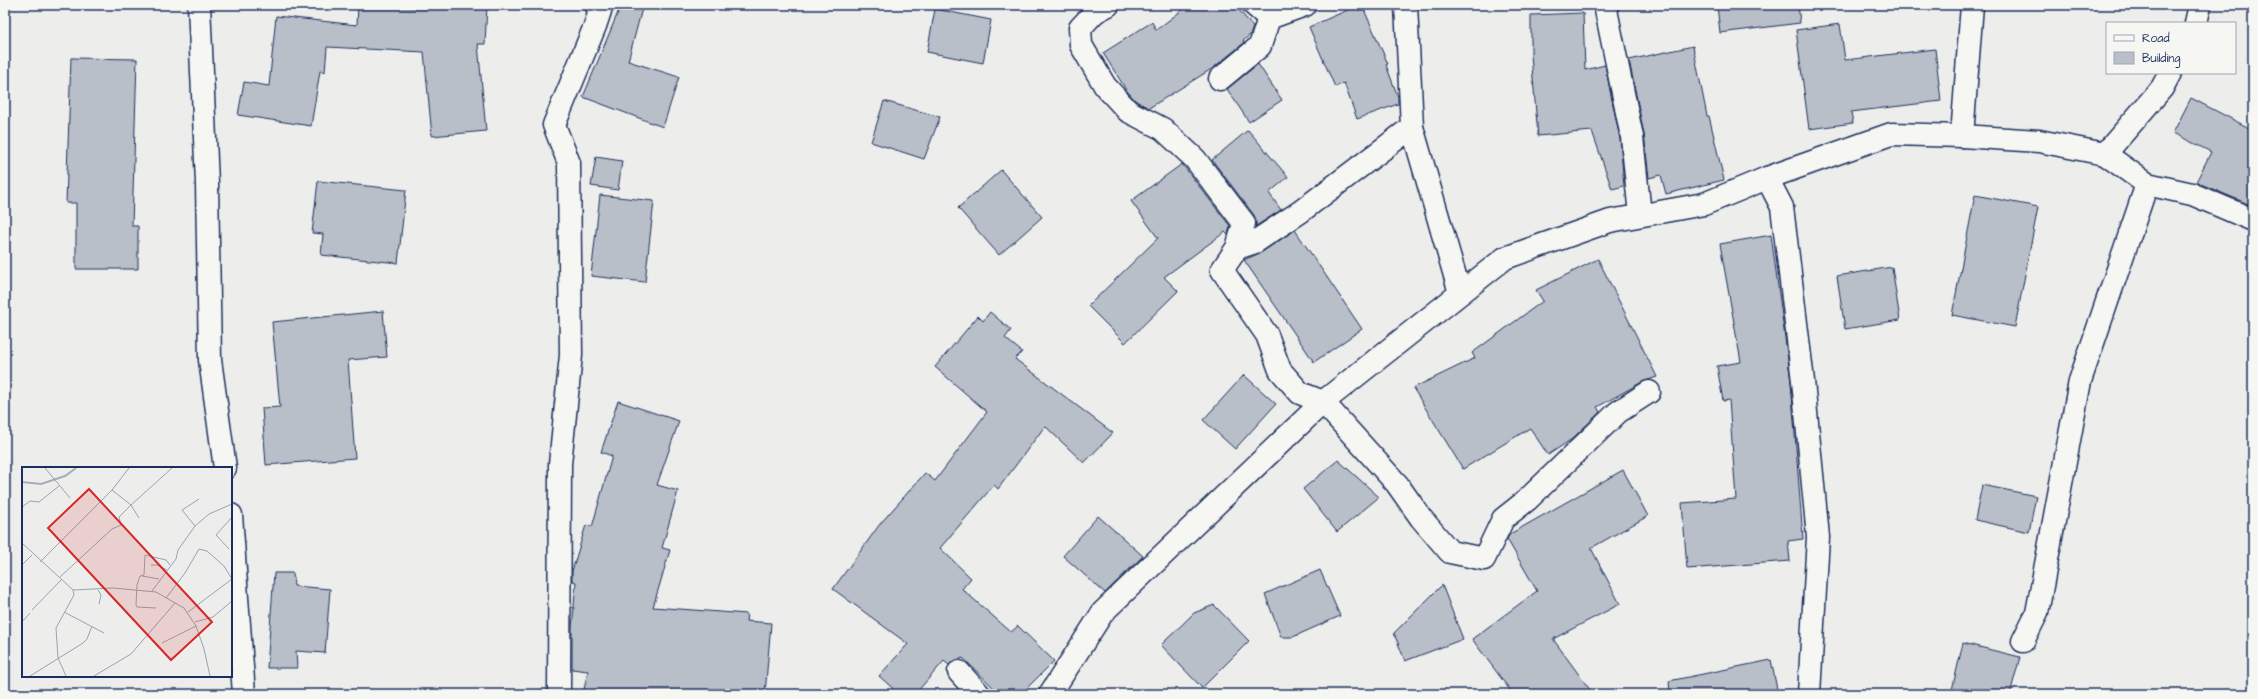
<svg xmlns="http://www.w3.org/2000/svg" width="2258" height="699" font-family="'Architects Daughter',sans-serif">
<rect width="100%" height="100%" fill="#edeeec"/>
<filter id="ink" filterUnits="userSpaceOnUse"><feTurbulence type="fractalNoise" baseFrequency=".025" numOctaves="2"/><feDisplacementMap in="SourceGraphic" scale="8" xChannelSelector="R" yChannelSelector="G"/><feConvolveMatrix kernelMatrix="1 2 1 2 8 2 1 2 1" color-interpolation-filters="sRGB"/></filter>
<g filter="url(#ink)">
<g fill="#b9bfc8" stroke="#1b2f5e">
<path d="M 358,5 L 426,8 L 426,5 L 487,5 L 485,44 L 478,44 L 486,131 L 432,136 L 424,52 L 327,47 L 325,72 L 320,71 L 311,126 L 238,115 L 244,82 L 269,86 L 276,16 L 357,25 Z"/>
<path d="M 621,5 L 643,5 L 628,61 L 679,77 L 663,127 L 583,97 Z"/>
<path d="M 1189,5 L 1235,5 L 1253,27 L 1250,35 L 1243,41 L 1244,43 L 1213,68 L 1149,108 L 1136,101 L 1127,91 L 1103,53 L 1152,22 L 1156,30 Z"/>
<path d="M 1359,5 L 1362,5 L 1388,64 L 1386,65 L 1398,97 L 1398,104 L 1357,119 L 1344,83 L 1335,87 L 1309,27 Z"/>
<path d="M 1717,5 L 1798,5 L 1800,23 L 1720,33 Z"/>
<path d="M 935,9 L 991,20 L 983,63 L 927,52 Z"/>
<path d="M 1583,13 L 1585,70 L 1605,65 L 1620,139 L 1624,186 L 1612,189 L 1592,131 L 1538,136 L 1531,55 L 1531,15 Z"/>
<path d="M 1840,24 L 1845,60 L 1935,49 L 1941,101 L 1851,112 L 1853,123 L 1809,129 L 1796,30 Z"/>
<path d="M 1693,46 L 1707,116 L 1709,116 L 1724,180 L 1666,194 L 1661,175 L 1649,178 L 1644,134 L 1629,60 Z"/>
<path d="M 71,58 L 137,59 L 132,226 L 138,226 L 138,269 L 76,269 L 76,203 L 66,203 Z"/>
<path d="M 1258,64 L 1282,100 L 1249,122 L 1227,89 Z"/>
<path d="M 2191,98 L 2253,130 L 2253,206 L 2196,182 L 2211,152 L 2173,133 Z"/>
<path d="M 884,101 L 940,117 L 924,159 L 871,142 Z"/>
<path d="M 1248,130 L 1288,177 L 1269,193 L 1281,210 L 1256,226 L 1254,215 L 1212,160 Z"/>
<path d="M 596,157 L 622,161 L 618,190 L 591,186 Z"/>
<path d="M 1182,164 L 1230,226 L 1228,235 L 1225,232 L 1164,277 L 1178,291 L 1125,343 L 1088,306 L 1158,238 L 1131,201 Z"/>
<path d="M 1001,170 L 1042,217 L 999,255 L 958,208 Z"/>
<path d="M 318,181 L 406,190 L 398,263 L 321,255 L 323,234 L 312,233 Z"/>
<path d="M 600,195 L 654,201 L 645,282 L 591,276 Z"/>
<path d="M 1975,195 L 2038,207 L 2015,327 L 1952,315 Z"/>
<path d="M 1295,230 L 1362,329 L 1314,362 L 1244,260 L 1262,252 Z"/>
<path d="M 1771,235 L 1791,382 L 1803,539 L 1788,541 L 1790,561 L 1687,569 L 1682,503 L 1736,499 L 1729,400 L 1723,401 L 1717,366 L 1741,362 L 1720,244 Z"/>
<path d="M 1598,259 L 1657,377 L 1642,382 L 1597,407 L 1600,412 L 1572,439 L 1548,455 L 1530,428 L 1463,469 L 1413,388 L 1475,358 L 1472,353 L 1543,301 L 1536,290 Z"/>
<path d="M 1892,267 L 1900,320 L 1845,329 L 1837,276 Z"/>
<path d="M 383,311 L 387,357 L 348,360 L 355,458 L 266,465 L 262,408 L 280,407 L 272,322 Z"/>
<path d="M 990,312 L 1011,330 L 1005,338 L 1022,352 L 1015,359 L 1113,433 L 1084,463 L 1045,426 L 998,489 L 994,485 L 940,548 L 971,578 L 962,589 L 1011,632 L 1018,626 L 1054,661 L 1021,694 L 1000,694 L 963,658 L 956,660 L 949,665 L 944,661 L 915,694 L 899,694 L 879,676 L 908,644 L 833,589 L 880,524 L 925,473 L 935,481 L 987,412 L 935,367 L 978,316 L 983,321 Z"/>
<path d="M 1244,375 L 1276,404 L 1235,449 L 1203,420 Z"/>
<path d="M 618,401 L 679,421 L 657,485 L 678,491 L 662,548 L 670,550 L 653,607 L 747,614 L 746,621 L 771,623 L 765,694 L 583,694 L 588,671 L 572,669 L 572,629 L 576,582 L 572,581 L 572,571 L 586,525 L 592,527 L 612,456 L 601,452 Z"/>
<path d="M 1338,460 L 1379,497 L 1337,532 L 1303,489 Z"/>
<path d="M 1623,470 L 1648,516 L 1591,548 L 1620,604 L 1553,639 L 1593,694 L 1513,694 L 1472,639 L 1537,591 L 1507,539 L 1510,534 Z"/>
<path d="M 1982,485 L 2036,496 L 2029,532 L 1975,520 Z"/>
<path d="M 1098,516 L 1143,556 L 1105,593 L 1063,556 Z"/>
<path d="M 1320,570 L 1340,616 L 1293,637 L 1281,637 L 1265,594 Z"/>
<path d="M 274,573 L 293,573 L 294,586 L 330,589 L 325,653 L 296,651 L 297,668 L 267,668 Z"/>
<path d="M 1442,585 L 1463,639 L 1405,661 L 1394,633 Z"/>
<path d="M 1214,605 L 1249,641 L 1202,688 L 1161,645 L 1194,613 Z"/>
<path d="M 1963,643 L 2020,657 L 2010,694 L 1951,694 Z"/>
<path d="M 1771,660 L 1778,694 L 1670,694 L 1669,681 Z"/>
</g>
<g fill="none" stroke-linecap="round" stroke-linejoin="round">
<g stroke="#1b2f5e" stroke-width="25">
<g id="minor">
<path d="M 199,5 L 207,183 L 210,360 L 225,468"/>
<path d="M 1108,5 L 1095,12 L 1080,28 L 1081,45 L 1105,86 L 1128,111 L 1163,129 L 1195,159 L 1244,223 L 1237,248 L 1222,270 L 1267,335 L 1280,370 L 1300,393 L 1323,402 L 1397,484 L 1421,518 L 1450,552 L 1484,559 L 1503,519 L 1527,500 L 1618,412 L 1649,392"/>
<path d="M 1254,5 L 1269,18"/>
<path d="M 1406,5 L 1412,127 L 1460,293"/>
<path d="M 1605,5 L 1632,137 L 1640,215"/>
<path d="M 2196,23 L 2200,5"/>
<path d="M 1220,79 L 1260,46 L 1269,18 L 1305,5"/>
<path d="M 1962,136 L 1972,5"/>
<path d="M 2105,154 L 2162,88 L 2170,73"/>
<path d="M 1767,178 L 1782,207 L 1803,381 L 1818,537 L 1809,694"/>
<path d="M 2147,184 L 2192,194 L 2253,220"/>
<path d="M 1237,248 L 1255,242 L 1300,212 L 1412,127"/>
<path d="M 231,515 L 244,694"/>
<path d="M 959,672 L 979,694"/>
<path d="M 559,694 L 560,464 L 571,355 L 569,163 L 554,125 L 595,26 L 600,11 L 596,5"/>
<path d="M 1050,694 L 1103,612 L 1323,402 L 1505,258 L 1610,221 L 1704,204 L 1767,178 L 1891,134 L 1962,136 L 2039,141 L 2105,154 L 2147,184 L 2080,381 L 2037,613 L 2023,641"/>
</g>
</g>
<use href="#minor" stroke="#f6f6f2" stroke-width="22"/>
</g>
</g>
<g transform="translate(22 467)">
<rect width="210" height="210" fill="#edeeec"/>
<path fill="none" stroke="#a5acbc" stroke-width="2" d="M 0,15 L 19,17 L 43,9 L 54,1"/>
<path fill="none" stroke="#99a2b3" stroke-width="1" d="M 23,1 L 48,31M 90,23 L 109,38 L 150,1M 0,40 L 8,34 L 17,35 L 37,19M 173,59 L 160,43 L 177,32M 0,76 L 51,123 L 52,128 L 34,161 L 36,191 L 44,209M 207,82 L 194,68 L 210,50M 18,95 L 90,23 L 107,1M 0,98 L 10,88M 129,98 L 135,98 L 145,103M 120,109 L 137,112M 38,110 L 90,62 L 99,58 L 97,50 L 109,38 L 117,51M 51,123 L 91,121 L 134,125 L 162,141 L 174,159 L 140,176M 76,123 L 79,128 L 77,137M 130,124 L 154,92 L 156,83 L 173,59 L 187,47 L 210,37M 144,131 L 163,106 L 177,82 L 185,84 L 202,99 L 210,112 L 166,145M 134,141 L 115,140 L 114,138 L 115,118 L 118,109 L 122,108 L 123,88 L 144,93 L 148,98M 10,143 L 40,112M 42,145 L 82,166M 0,155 L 8,146M 173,155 L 191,150 L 210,134M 174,159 L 182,182 L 188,209M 8,209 L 61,176 L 65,172 L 70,159M 72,209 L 109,187 L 153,136"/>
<path fill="#d62828" fill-opacity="0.15" stroke="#d62828" stroke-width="2" d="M 67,22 L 190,155 L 149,193 L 26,61 Z"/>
<rect width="210" height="210" fill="none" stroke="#1b2f5e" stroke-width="2"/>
</g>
<rect width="2258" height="699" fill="none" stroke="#f6f6f2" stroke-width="20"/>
<rect x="10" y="10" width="2238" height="679" fill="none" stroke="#1b2f5e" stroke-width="1.5" filter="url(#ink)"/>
<rect x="2106" y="22" width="130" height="52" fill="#f6f6f2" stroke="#9ea6b7"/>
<rect x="2114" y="35" width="20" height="6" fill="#f6f6f2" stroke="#9ea6b7"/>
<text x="2142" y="42" font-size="12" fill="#1b2f5e">Road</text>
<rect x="2114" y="52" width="20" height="12" fill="#b9bfc8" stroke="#9ea6b7"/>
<text x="2142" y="62" font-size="12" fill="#1b2f5e">Building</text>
</svg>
